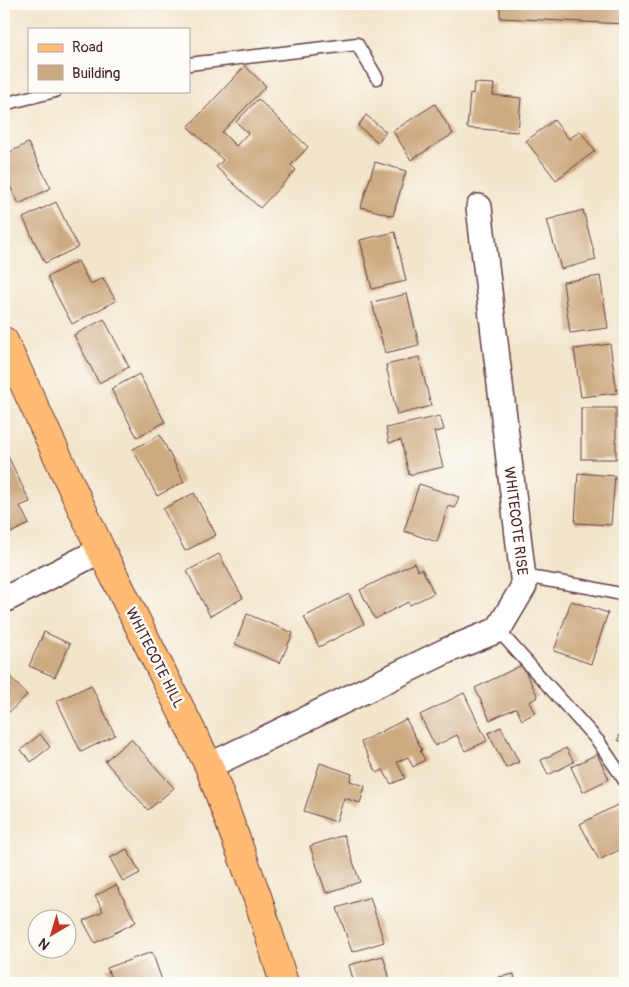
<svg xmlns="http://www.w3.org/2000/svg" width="629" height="987" font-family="Pangolin,sans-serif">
<rect width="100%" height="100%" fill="#fdfcf7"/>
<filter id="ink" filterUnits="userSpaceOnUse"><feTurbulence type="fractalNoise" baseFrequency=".02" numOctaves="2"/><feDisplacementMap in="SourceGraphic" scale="10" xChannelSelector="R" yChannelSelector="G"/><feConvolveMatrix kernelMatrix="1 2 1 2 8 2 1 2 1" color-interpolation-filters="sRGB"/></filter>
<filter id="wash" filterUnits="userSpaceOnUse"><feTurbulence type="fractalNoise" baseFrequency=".0096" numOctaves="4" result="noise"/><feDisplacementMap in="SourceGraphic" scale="20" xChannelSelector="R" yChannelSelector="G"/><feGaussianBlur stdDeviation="1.12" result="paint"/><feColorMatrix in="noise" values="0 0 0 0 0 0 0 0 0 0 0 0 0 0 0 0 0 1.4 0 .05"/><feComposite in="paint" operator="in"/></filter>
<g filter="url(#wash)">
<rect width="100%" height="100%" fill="#f2e5cb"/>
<g id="blocks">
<g fill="#cdab82">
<path d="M 500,4 L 625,4 L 625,24 L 500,18 Z"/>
<path d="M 245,66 L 266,86 L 222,132 L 236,146 L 248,133 L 236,122 L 258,99 L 308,147 L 291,165 L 296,170 L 260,208 L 216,167 L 223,160 L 188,127 Z"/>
<path d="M 474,83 L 494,84 L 493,95 L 521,98 L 518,132 L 467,128 L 470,93 L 473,94 Z"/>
<path d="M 435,104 L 453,134 L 411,160 L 393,131 Z"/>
<path d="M 366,115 L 386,132 L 378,142 L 358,126 Z"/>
<path d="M 554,120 L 569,139 L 580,131 L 595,151 L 556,180 L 526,141 Z"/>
<path d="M 28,143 L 51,188 L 19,204 L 4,174 L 4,155 Z"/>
<path d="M 375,162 L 406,171 L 393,216 L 361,207 Z"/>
<path d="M 56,202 L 78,247 L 45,263 L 23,218 Z"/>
<path d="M 583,210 L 596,260 L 561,269 L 547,220 Z"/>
<path d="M 395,232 L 406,281 L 372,289 L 360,240 Z"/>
<path d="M 78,261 L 90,284 L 103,278 L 116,301 L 72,324 L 47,277 Z"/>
<path d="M 600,276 L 608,328 L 570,333 L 563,282 Z"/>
<path d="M 407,294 L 419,345 L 385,353 L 372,302 Z"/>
<path d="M 104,319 L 129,367 L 99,383 L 74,335 Z"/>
<path d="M 610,344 L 617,393 L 581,397 L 574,349 Z"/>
<path d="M 419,357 L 431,406 L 397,415 L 386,365 Z"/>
<path d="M 139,374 L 165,422 L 137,437 L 111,389 Z"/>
<rect x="581" y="408" width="35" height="51"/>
<path d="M 440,416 L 444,430 L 434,432 L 443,467 L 409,475 L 401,440 L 389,443 L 386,428 Z"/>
<path d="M 160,435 L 184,482 L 157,496 L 133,449 Z"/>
<path d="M 4,448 L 30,502 L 20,506 L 29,524 L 4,536 Z"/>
<path d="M 578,473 L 615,476 L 611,525 L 575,523 Z"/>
<path d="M 419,484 L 459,497 L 455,508 L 448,506 L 437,542 L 404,531 Z"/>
<path d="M 194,493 L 216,535 L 185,551 L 163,509 Z"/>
<path d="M 219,554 L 243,598 L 210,616 L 187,571 Z"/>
<path d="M 414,563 L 418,571 L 422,569 L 434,593 L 410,605 L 408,602 L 375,619 L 360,590 Z"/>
<path d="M 349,594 L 364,624 L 319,647 L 304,617 Z"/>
<path d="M 571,601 L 608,613 L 591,664 L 554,651 Z"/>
<path d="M 247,614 L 293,633 L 280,663 L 235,644 Z"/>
<path d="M 44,632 L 70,644 L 55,677 L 29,666 Z"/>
<path d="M 522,665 L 538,697 L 529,702 L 535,713 L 522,720 L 516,708 L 490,720 L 475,688 Z"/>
<path d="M 4,670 L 27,695 L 4,717 Z"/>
<path d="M 91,685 L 115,735 L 81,752 L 57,701 Z"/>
<path d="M 464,693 L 487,741 L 465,751 L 457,735 L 435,746 L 420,715 Z"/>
<path d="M 406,719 L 422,750 L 420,751 L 425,760 L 413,767 L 408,757 L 397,762 L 405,778 L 391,784 L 383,770 L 377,773 L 361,742 Z"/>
<path d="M 625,720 L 625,743 L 618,740 Z"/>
<path d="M 501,727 L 519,762 L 506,768 L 488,733 Z"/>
<path d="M 40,734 L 50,747 L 31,762 L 21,750 Z"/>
<path d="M 131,739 L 174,788 L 148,810 L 105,761 Z"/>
<path d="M 566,748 L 574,762 L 548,775 L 541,760 Z"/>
<path d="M 597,754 L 609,779 L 583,792 L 571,767 Z"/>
<path d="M 320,763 L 352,774 L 350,781 L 365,786 L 360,803 L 344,798 L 336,822 L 304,811 Z"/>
<path d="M 625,801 L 625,847 L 599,860 L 580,824 Z"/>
<path d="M 344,835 L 360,882 L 326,893 L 310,846 Z"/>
<path d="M 127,849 L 140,873 L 123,882 L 110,858 Z"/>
<path d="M 116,885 L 136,922 L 95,943 L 83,921 L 103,911 L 95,896 Z"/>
<path d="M 370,897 L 384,942 L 352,952 L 337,908 Z"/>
<path d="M 152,952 L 163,983 L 113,983 L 107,968 Z"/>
<path d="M 383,956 L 391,983 L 354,983 L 349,965 Z"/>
<path d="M 514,974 L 515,983 L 500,983 L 499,977 Z"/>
</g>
</g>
</g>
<g filter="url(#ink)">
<use href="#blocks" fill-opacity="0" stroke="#633d43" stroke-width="1"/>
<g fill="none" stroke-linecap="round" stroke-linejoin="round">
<g stroke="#633d43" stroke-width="15">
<g id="lane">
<path d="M 189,64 L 357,44 L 377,78"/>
<path d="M 4,104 L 55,91"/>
<path d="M 523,576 L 588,587 L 625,595"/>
<path d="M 498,630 L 598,741 L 625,781"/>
</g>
</g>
<g stroke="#633d43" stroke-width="28">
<g id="street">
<path d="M 4,600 L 101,550"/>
<path d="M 209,766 L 448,650 L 498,630 L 524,586 L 479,207"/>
</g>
</g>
<g stroke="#633d43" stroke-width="30">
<path id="primary" d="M 4,341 L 101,550 L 209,766 L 258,899 L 284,983"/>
</g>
<use href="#lane" stroke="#fff" stroke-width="12"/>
<use href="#street" stroke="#fff" stroke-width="25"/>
<use href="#primary" stroke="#ffbb71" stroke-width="28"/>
</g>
</g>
<g text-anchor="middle" stroke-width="5" stroke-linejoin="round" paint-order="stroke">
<g font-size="15" fill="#4a1f2b" stroke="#fdfcf7">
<text transform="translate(516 521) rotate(83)" y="5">WHITECOTE RISE</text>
<text transform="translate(155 658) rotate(63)" y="5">WHITECOTE HILL</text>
</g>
</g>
<rect width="629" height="987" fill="none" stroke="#fdfcf7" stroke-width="20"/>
<rect x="28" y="28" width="162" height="65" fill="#fdfcf7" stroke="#b5a4a5"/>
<rect x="38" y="44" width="25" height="8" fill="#ffbb71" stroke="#b5a4a5"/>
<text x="72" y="52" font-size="15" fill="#4a1f2b">Road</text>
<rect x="38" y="65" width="25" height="15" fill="#cdab82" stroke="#b5a4a5"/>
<text x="72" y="78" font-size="15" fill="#4a1f2b">Building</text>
<g transform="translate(52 934) rotate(218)"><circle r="24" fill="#fdfcf7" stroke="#b5a4a5"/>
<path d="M0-4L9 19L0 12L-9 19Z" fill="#c8321e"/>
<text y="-8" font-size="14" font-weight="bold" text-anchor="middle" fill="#4a1f2b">N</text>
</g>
</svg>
